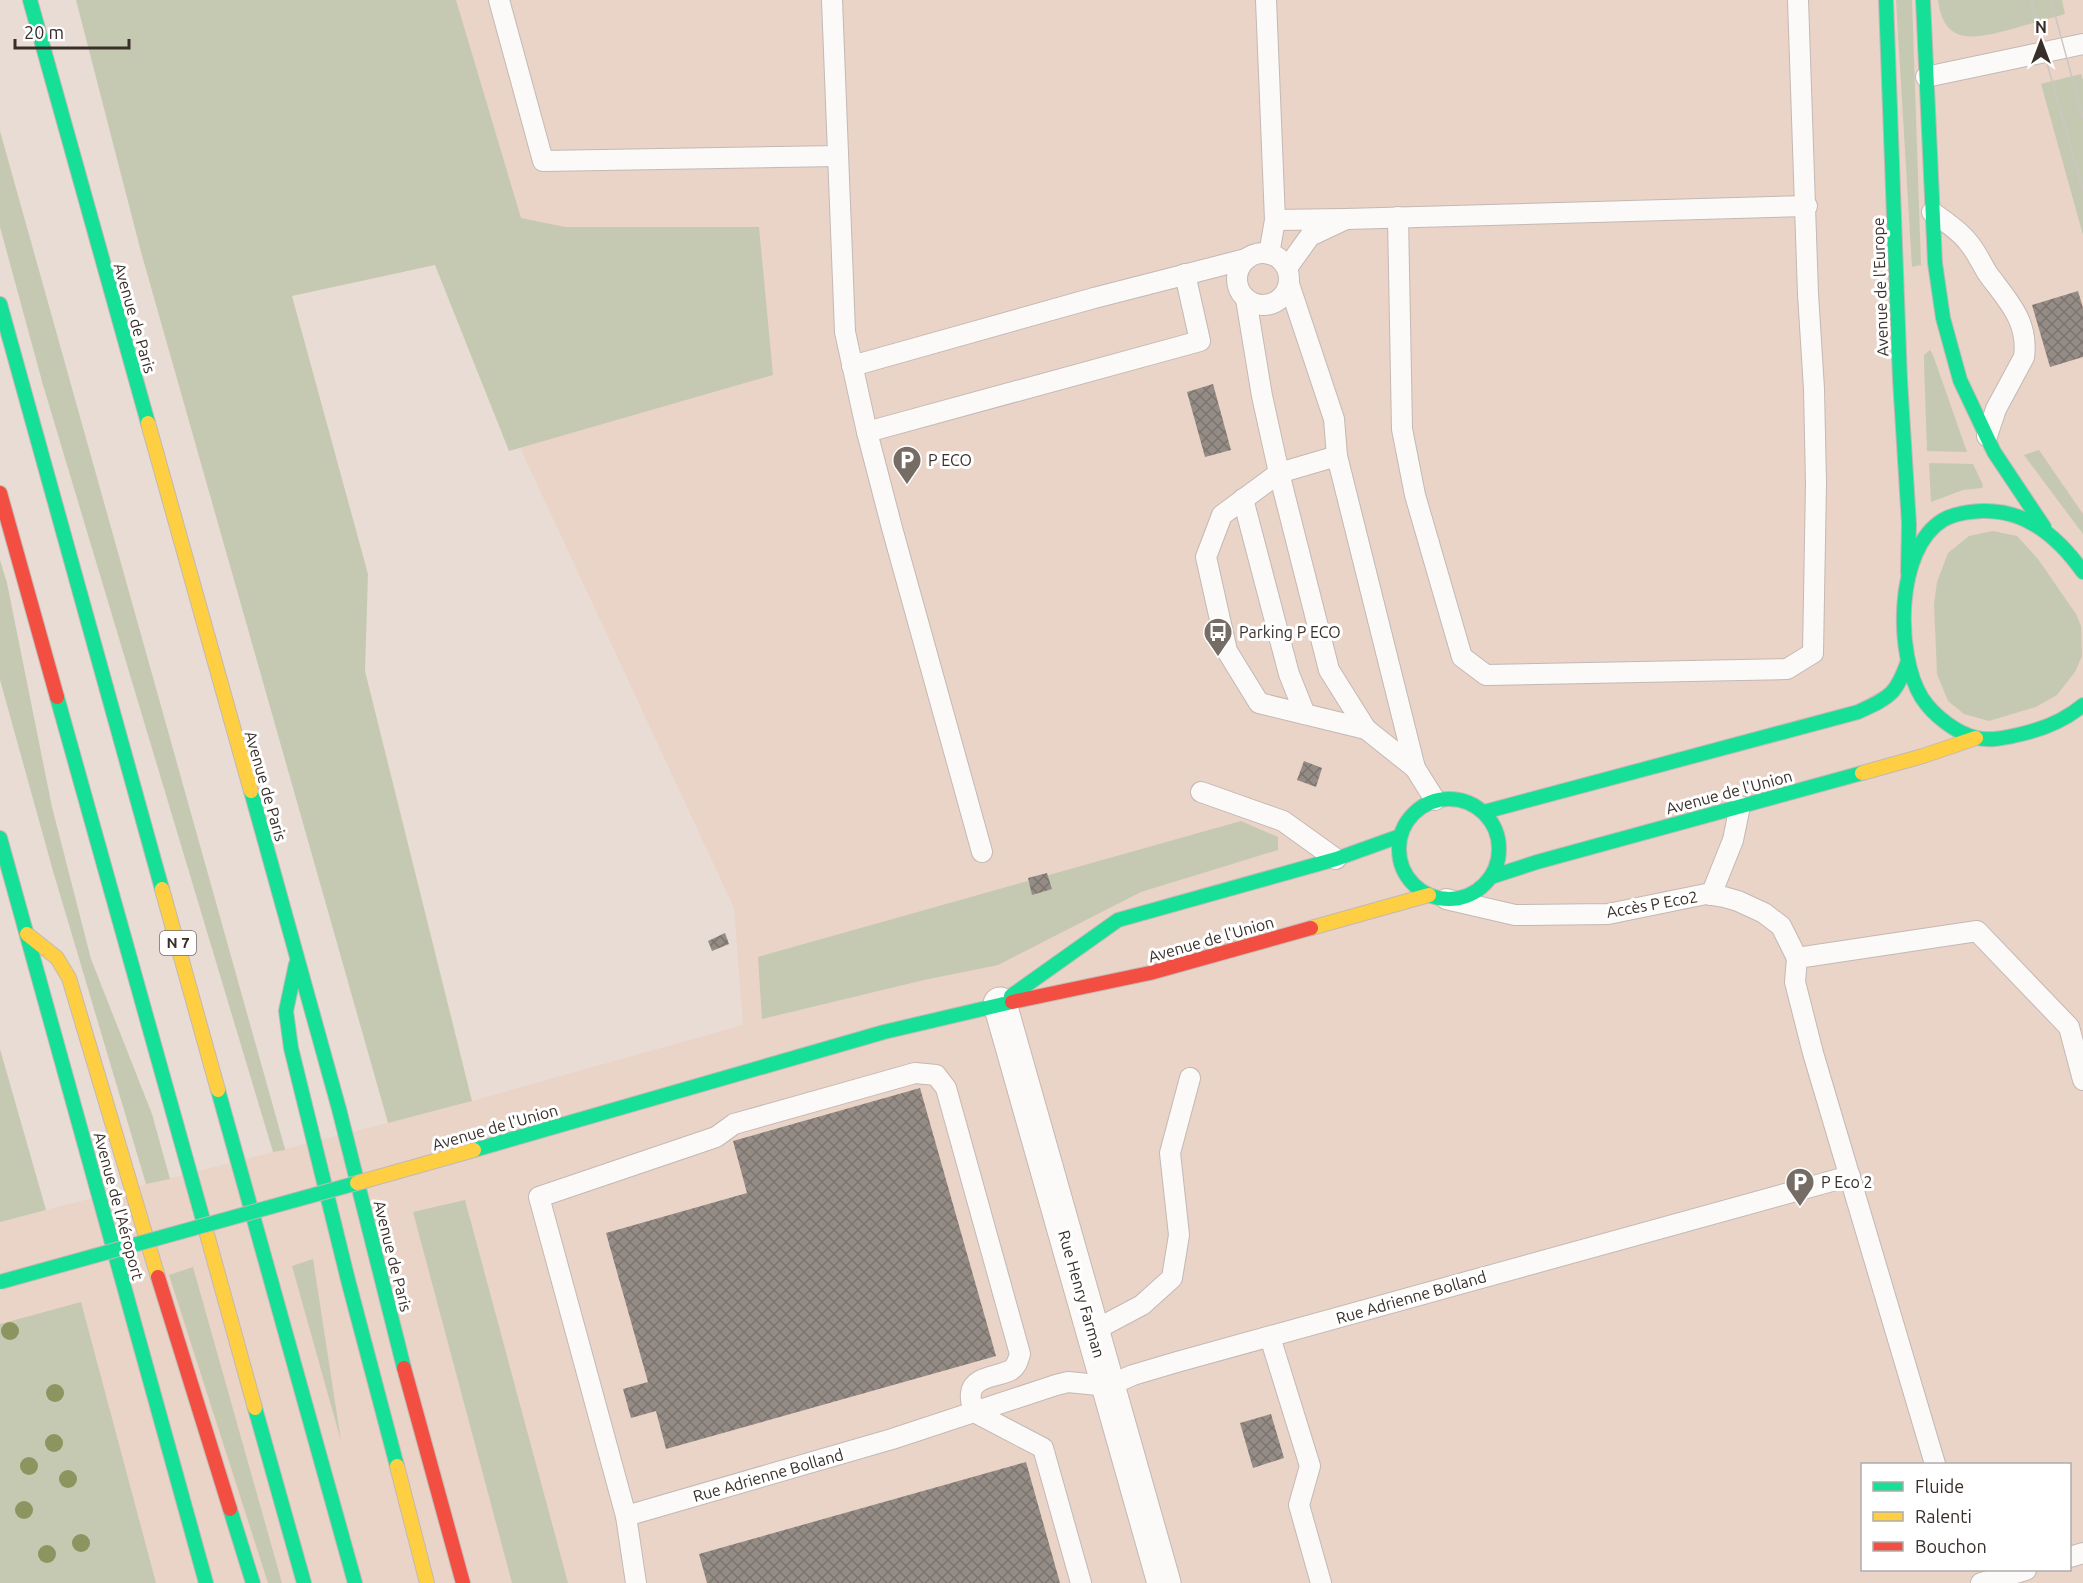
<svg xmlns="http://www.w3.org/2000/svg" width="2083" height="1583" font-family="Ubuntu,sans-serif">
<defs>
<pattern id="building-cross-hatch" width="8" height="8" patternUnits="userSpaceOnUse" patternTransform="scale(1.5)"><rect width="8" height="8" fill="#958c86"/><path d="M0 0l8 8M0 8l8-8" fill="none" stroke="#7b736e"/></pattern>
</defs>
<rect width="100%" height="100%" fill="#e9dcd5"/>
<path fill="#ead3c7" fill-rule="evenodd" d="M 312,0 L 2083,0 L 2083,1583 L 0,1583 L 0,1171 L 30,1214 L 454,1106 L 743,1025 L 734,908 ZM 1862,1464 L 2070,1464 L 2070,1570 L 1862,1570 Z"/>
<g fill="#c6c9b1">
<path d="M 76,0 L 456,0 L 521,218 L 565,227 L 759,227 L 773,375 L 509,451 L 435,265 L 292,296 L 368,574 L 365,671 L 472,1101 L 388,1123 L 141,252 Z"/>
<path d="M 1896,0 L 1912,0 L 1921,265 L 1912,267 Z"/>
<path d="M 1938,0 L 2062,0 L 2065,14 C 2048,19 2030,24 2012,29 C 1977,38 1944,48 1938,0 Z"/>
<path d="M 2081,74 L 2083,80 L 2083,235 L 2041,84 Z"/>
<path d="M 0,131 L 285,1149 L 285,1150 L 273,1152 L 43,385 L 0,227 Z"/>
<path d="M 1930,350 L 1933,355 L 1967,452 L 1927,451 L 1924,362 L 1924,355 Z"/>
<path d="M 2039,450 L 2083,514 L 2083,534 L 2024,455 Z"/>
<path d="M 1929,463 L 1973,464 L 1983,485 L 1982,488 L 1963,490 L 1931,502 Z"/>
<path d="M 1993,531 L 2017,536 L 2038,559 L 2076,614 L 2081,626 L 2082,656 L 2075,672 L 2057,695 L 2036,707 L 1989,721 L 1964,714 L 1948,701 L 1937,674 L 1934,604 L 1937,582 L 1948,553 L 1969,536 Z"/>
<path d="M 0,560 L 7,583 L 52,807 L 91,959 L 152,1114 L 170,1179 L 146,1184 L 53,871 L 0,680 Z"/>
<path d="M 1241,821 L 1278,837 L 1278,850 L 1141,892 L 998,965 L 924,980 L 762,1019 L 758,957 Z"/>
<path d="M 0,1049 L 46,1210 L 0,1222 Z"/>
<path d="M 465,1200 L 568,1583 L 512,1583 L 413,1212 Z"/>
<path d="M 313,1259 L 341,1441 L 292,1266 Z"/>
<path d="M 193,1267 L 282,1583 L 268,1583 L 169,1275 Z"/>
<path d="M 81,1302 L 156,1583 L 0,1583 L 0,1324 Z"/>
</g>
<g fill="url(#building-cross-hatch)">
<path d="M 2078,291 L 2083,308 L 2083,357 L 2050,367 L 2032,305 Z"/>
<path d="M 1213,384 L 1231,450 L 1205,457 L 1187,392 Z"/>
<path d="M 1304,761 L 1322,768 L 1316,787 L 1297,780 Z"/>
<path d="M 1047,873 L 1052,889 L 1032,895 L 1028,878 Z"/>
<path d="M 725,933 L 729,944 L 712,951 L 708,941 Z"/>
<path d="M 920,1088 L 996,1356 L 666,1449 L 656,1411 L 631,1418 L 623,1389 L 648,1382 L 606,1233 L 747,1193 L 733,1141 Z"/>
<path d="M 1271,1414 L 1284,1458 L 1253,1468 L 1240,1423 Z"/>
<path d="M 1026,1462 L 1060,1583 L 707,1583 L 699,1554 Z"/>
</g>
<g fill="none" stroke-linecap="round" stroke-linejoin="round">
<g stroke="#c3b9b4" stroke-width="22">
<g id="lane">
<path d="M 499,0 L 543,161 L 838,156"/>
<path d="M 832,0 L 845,332 L 867,432 L 892,528 L 982,852"/>
<path d="M 1266,0 L 1275,220 L 1269,254"/>
<path d="M 1926,77 L 2083,44"/>
<path d="M 1932,212 C 1944,221 1959,230 1968,242 C 1976,251 1981,263 1988,274 C 2007,300 2029,321 2024,357 L 1996,409 L 1987,436"/>
<path d="M 1398,217 L 1402,429 L 1415,495 L 1462,657 L 1486,675 L 1787,669 L 1813,653 L 1816,483 L 1814,389 L 1808,294 L 1798,0"/>
<path d="M 1346,219 L 1807,206"/>
<path d="M 1275,220 L 1346,219 L 1310,236 L 1287,268"/>
<circle cx="1263" cy="279" r="26"/>
<path d="M 1289,284 L 1334,419 L 1337,456"/>
<path d="M 1246,299 L 1262,396 L 1279,473 L 1329,670 L 1366,729 L 1415,768"/>
<path d="M 852,366 L 1094,298 L 1246,259"/>
<path d="M 867,432 L 1200,341 L 1185,274"/>
<path d="M 1243,499 L 1289,674 L 1305,714"/>
<path d="M 1366,729 L 1259,703 L 1227,651 L 1206,557 L 1222,515 L 1279,473 L 1337,456 L 1415,768 L 1435,800"/>
<path d="M 1201,792 L 1283,821 L 1336,859"/>
<path d="M 1711,895 L 1733,840 L 1740,806"/>
<path d="M 1446,899 L 1515,915 L 1608,914 L 1706,894 L 1724,897 L 1738,901 L 1764,913 L 1781,926 L 1797,958"/>
<path d="M 1093,1331 L 1142,1305 L 1172,1278 L 1179,1235 L 1170,1153 L 1190,1078"/>
<path d="M 1270,1337 L 1310,1466 L 1299,1505 L 1321,1583"/>
<path d="M 974,1412 L 1043,1448 L 1081,1583"/>
<path d="M 1935,1464 L 1813,1053 L 1795,982 L 1797,958 L 1977,931 L 2069,1027 L 2083,1080"/>
<path d="M 626,1516 L 539,1197 L 716,1137 L 734,1124 L 915,1073 L 936,1075 L 946,1088 L 1020,1354 C 1018,1360 1017,1366 1011,1370 C 999,1377 973,1376 971,1393 C 970,1399 972,1406 974,1412"/>
<path d="M 2070,1557 L 2083,1553"/>
<path d="M 636,1583 L 626,1516 L 892,1439 L 1056,1385 L 1068,1382 L 1108,1386 L 1133,1375 L 1177,1362 L 1850,1176"/>
<path d="M 1981,1583 L 2026,1570"/>
</g>
</g>
<g stroke="#c3b9b4" stroke-width="35">
<path id="street" d="M 1000,1004 L 1164,1583"/>
</g>
<g stroke="#c3b9b4" stroke-width="16">
<g id="fast">
<path d="M 30,0 L 148,423"/>
<path d="M 1886,0 L 1900,380 L 1909,524 L 1908,572"/>
<path d="M 1923,0 L 1935,263 L 1943,318 L 1960,380 L 1994,452 L 2044,527"/>
<path d="M 0,304 L 162,889"/>
<path d="M 2083,572 C 2059,538 2027,509 1982,511 C 1969,512 1955,513 1943,520 C 1895,549 1895,655 1922,698 C 1933,715 1957,734 1977,738 C 1990,741 2004,738 2017,735 C 2041,730 2064,721 2083,705"/>
<path d="M 57,697 L 205,1227"/>
<path d="M 251,791 L 339,1109 L 404,1368"/>
<circle cx="1449" cy="849" r="50"/>
<path d="M 1484,812 L 1858,712 C 1890,697 1896,695 1908,661"/>
<path d="M 0,838 L 206,1583"/>
<path d="M 1491,877 L 1537,862 L 1862,773"/>
<path d="M 296,964 L 286,1011 L 291,1048 L 348,1280 L 397,1466"/>
<path d="M 1011,996 L 1118,920 L 1336,859 L 1400,836"/>
<path d="M 218,1090 L 355,1583"/>
<path d="M 474,1150 L 884,1032 L 1012,1002"/>
<path d="M 255,1408 L 304,1583"/>
<path d="M 230,1509 L 253,1583"/>
</g>
</g>
<g stroke="#c3b9b4" stroke-width="16">
<g id="slow">
<path d="M 148,423 L 251,791"/>
<path d="M 1862,773 L 1923,756 L 1976,738"/>
<path d="M 162,889 L 218,1090"/>
<path d="M 1311,928 L 1429,895"/>
<path d="M 27,934 L 57,958 L 69,978 L 158,1277"/>
<path d="M 205,1227 L 255,1408"/>
<path d="M 397,1466 L 427,1583"/>
</g>
</g>
<g stroke="#c3b9b4" stroke-width="16">
<g id="jam">
<path d="M 0,493 L 57,697"/>
<path d="M 1012,1002 L 1150,973 L 1311,928"/>
<path d="M 158,1277 L 230,1509"/>
<path d="M 404,1368 L 463,1583"/>
</g>
</g>
<use href="#lane" stroke="#fcfaf9" stroke-width="20"/>
<use href="#street" stroke="#fcfaf9" stroke-width="33"/>
<use href="#fast" stroke="#16e098" stroke-width="14"/>
<use href="#slow" stroke="#ffcf43" stroke-width="14"/>
<use href="#jam" stroke="#f24e42" stroke-width="14"/>
<g stroke="#cac7c5" stroke-width="1.5">
<path d="M 2031,0 L 2044,53 L 2083,190"/>
<path d="M 2051,0 L 2083,118"/>
</g>
<g stroke="#c3b9b4" stroke-width="16" stroke-linecap="butt">
<path id="fast-bridge" d="M 0,1282 L 357,1183"/>
</g>
<g stroke="#c3b9b4" stroke-width="16" stroke-linecap="butt">
<path id="slow-bridge" d="M 357,1183 L 474,1150"/>
</g>
<use href="#fast-bridge" stroke="#16e098" stroke-width="14"/>
<use href="#slow-bridge" stroke="#ffcf43" stroke-width="14"/>
</g>
<g fill="#8c9560">
<circle cx="10" cy="1331" r="9"/>
<circle cx="55" cy="1393" r="9"/>
<circle cx="54" cy="1443" r="9"/>
<circle cx="29" cy="1466" r="9"/>
<circle cx="68" cy="1479" r="9"/>
<circle cx="24" cy="1510" r="9"/>
<circle cx="81" cy="1543" r="9"/>
<circle cx="47" cy="1554" r="9"/>
</g>
<defs>
<g id="parking-pin" transform="scale(1.5)"><path d="M0 17L-7.5 6A9.5 9.5 0 1 1 7.5 6Z" fill="#766c66" stroke="#fff"/><path d="M-3.5-5.5H1a3.5 3.5 0 0 1 0 7H-1V5.5H-3.5ZM-1-3.4V-.6H.8a1.4 1.4 0 0 0 0-2.8Z" fill="#fff"/></g>
<g id="bus-pin" transform="scale(1.5)"><path d="M0 17L-7.5 6A9.5 9.5 0 1 1 7.5 6Z" fill="#766c66" stroke="#fff"/><path d="M-5-6H5V4H4V6H2V4H-2V6H-4V4H-5ZM-3.5-4V0h7V-4ZM-3.5 1.2v1.5H-2V1.2ZM2 1.2v1.5H3.5V1.2Z" fill="#fff"/></g>
</defs>
<g fill-rule="evenodd">
<use href="#parking-pin" x="907" y="460"/>
<use href="#bus-pin" x="1218" y="632"/>
<use href="#parking-pin" x="1800" y="1182"/>
</g>
<g text-anchor="middle" stroke-width="6" stroke-linejoin="round" paint-order="stroke">
<rect fill="#fff" stroke="#746d6a" stroke-width="1.5" x="160" y="931" width="36" height="24" rx="4.5"/>
<g font-size="15" font-weight="bold" fill="#382f2a">
<text x="178" y="948">N 7</text>
</g>
<g font-size="16" fill="#382f2a" stroke="#fff">
<text transform="translate(1880 287) rotate(-92)" y="6">Avenue de l'Europe</text>
<text transform="translate(135 318) rotate(74)" y="6">Avenue de Paris</text>
<text transform="translate(266 786) rotate(74)" y="6">Avenue de Paris</text>
<text transform="translate(1729 792) rotate(-15)" y="6">Avenue de l'Union</text>
<text transform="translate(1652 904) rotate(-10)" y="6">Accès P Eco2</text>
<text transform="translate(1211 939) rotate(-16)" y="6">Avenue de l'Union</text>
<text transform="translate(495 1127) rotate(-16)" y="6">Avenue de l'Union</text>
<text transform="translate(119 1206) rotate(75)" y="6">Avenue de l'Aéroport</text>
<text transform="translate(393 1256) rotate(76)" y="6">Avenue de Paris</text>
<text transform="translate(1082 1294) rotate(74)" y="6">Rue Henry Farman</text>
<text transform="translate(1411 1297) rotate(-16)" y="6">Rue Adrienne Bolland</text>
<text transform="translate(768 1475) rotate(-16)" y="6">Rue Adrienne Bolland</text>
</g>
<g font-size="16" fill="#382f2a" stroke="#fff" text-anchor="start">
<text x="928" y="466">P ECO</text>
<text x="1239" y="638">Parking P ECO</text>
<text x="1821" y="1188">P Eco 2</text>
</g>
</g>
<rect x="1861" y="1463" width="210" height="108" fill="#ffffff" stroke="#afacaa" stroke-width="1.5"/>
<rect x="1873" y="1482" width="30" height="9" fill="#16e098" stroke="#afacaa" stroke-width="1.5"/>
<text x="1915" y="1493" font-size="18" fill="#382f2a">Fluide</text>
<rect x="1873" y="1512" width="30" height="9" fill="#ffcf43" stroke="#afacaa" stroke-width="1.5"/>
<text x="1915" y="1523" font-size="18" fill="#382f2a">Ralenti</text>
<rect x="1873" y="1542" width="30" height="9" fill="#f24e42" stroke="#afacaa" stroke-width="1.5"/>
<text x="1915" y="1553" font-size="18" fill="#382f2a">Bouchon</text>
<g transform="translate(2041 42)" stroke="#ffffff" stroke-width="4.5" paint-order="stroke">
<path d="M0-4.5L10 22L0 15L-10 22Z" fill="#382f2a"/>
<text y="-9" font-size="16" font-weight="bold" text-anchor="middle" fill="#382f2a">N</text>
</g>
<path d="M15 39v9h114v-9" fill="none" stroke="#382f2a" stroke-width="3"/>
<text x="24" y="39" font-size="18" fill="#382f2a" stroke="#ffffff" stroke-width="4.5" paint-order="stroke">20 m</text>
</svg>
